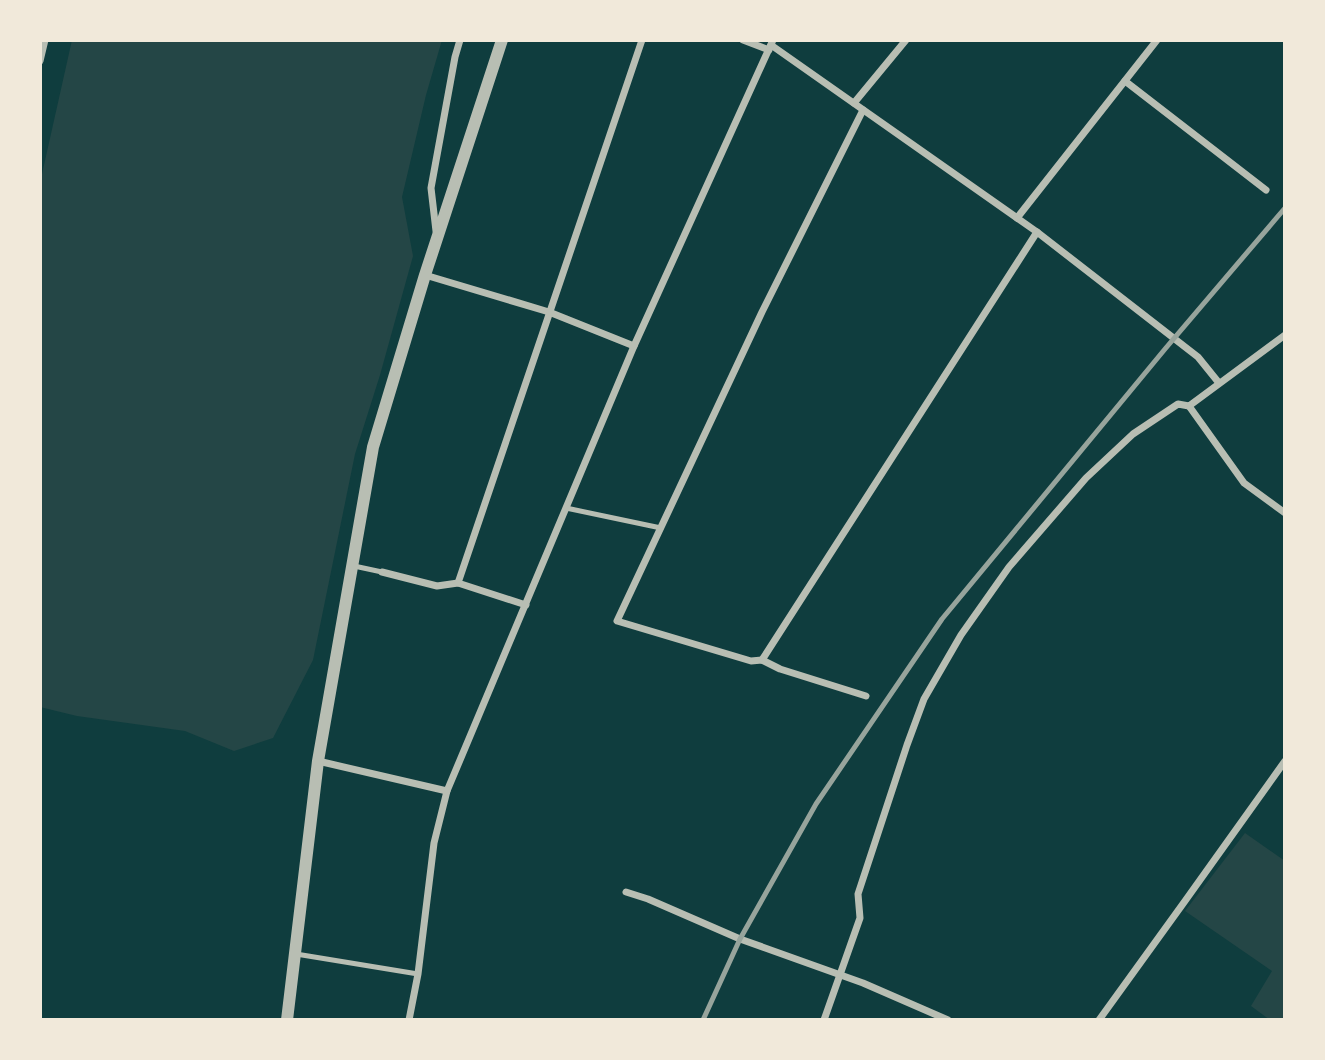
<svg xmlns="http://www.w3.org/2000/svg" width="1325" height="1060" font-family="Rubik,sans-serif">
<rect width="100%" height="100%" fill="#0f3d3e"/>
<g fill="#244646">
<path d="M 72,40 L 442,40 L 426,95 L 402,197 L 413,256 L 380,375 L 355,454 L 313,660 L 273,738 L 234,751 L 185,731 L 77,716 L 40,707 L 40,183 Z"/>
<path d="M 1245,833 L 1285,861 L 1285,1020 L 1270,1020 L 1251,1006 L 1272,971 L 1185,911 Z"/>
</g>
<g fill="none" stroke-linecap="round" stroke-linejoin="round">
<g stroke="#b8beb3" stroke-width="5">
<path d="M 566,508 L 661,528"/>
<path d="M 354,566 L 382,572"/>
<path d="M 296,954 L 418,974"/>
</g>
<g stroke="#b8beb3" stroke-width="7">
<path d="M 743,40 L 769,50"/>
<path d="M 771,45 L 1037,232 L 1198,357 L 1219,383"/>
<path d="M 40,61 L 45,40"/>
<path d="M 1125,81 L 1266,190"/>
<path d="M 854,103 L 906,40"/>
<path d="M 863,110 L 762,312 L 617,621 L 751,661 L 762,660 L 780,669 L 866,696"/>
<path d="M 1017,218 L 1157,40"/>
<path d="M 436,231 L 431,188 L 455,57 L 460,40"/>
<path d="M 425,275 L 549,312 L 634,346"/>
<path d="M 1189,406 L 1244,483 L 1285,513"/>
<path d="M 382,572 L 437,586 L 458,583"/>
<path d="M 526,605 L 458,583 L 642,40"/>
<path d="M 762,660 L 1037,232"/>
<path d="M 318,761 L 447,791"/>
<path d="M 626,892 L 648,899 L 740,939 L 863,983 L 948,1020"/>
<path d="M 409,1020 L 418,974 L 434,843 L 447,791 L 634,346 L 773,40"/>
<path d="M 824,1020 L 860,918 L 858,894 L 907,745 L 924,699 L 961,635 L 1009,567 L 1086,478 L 1133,434 L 1178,404 L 1189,406 L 1285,335"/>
<path d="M 1099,1020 L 1185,901 L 1285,761"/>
</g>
<path stroke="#b8beb3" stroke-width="12" d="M 287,1020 L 318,761 L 373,447 L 425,275 L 502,40"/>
<path stroke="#97a49c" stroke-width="5" d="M 703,1020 L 740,939 L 816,804 L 942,619 L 1165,349 L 1285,208"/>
</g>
<rect width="1325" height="1060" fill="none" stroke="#f1e9da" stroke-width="84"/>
</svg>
